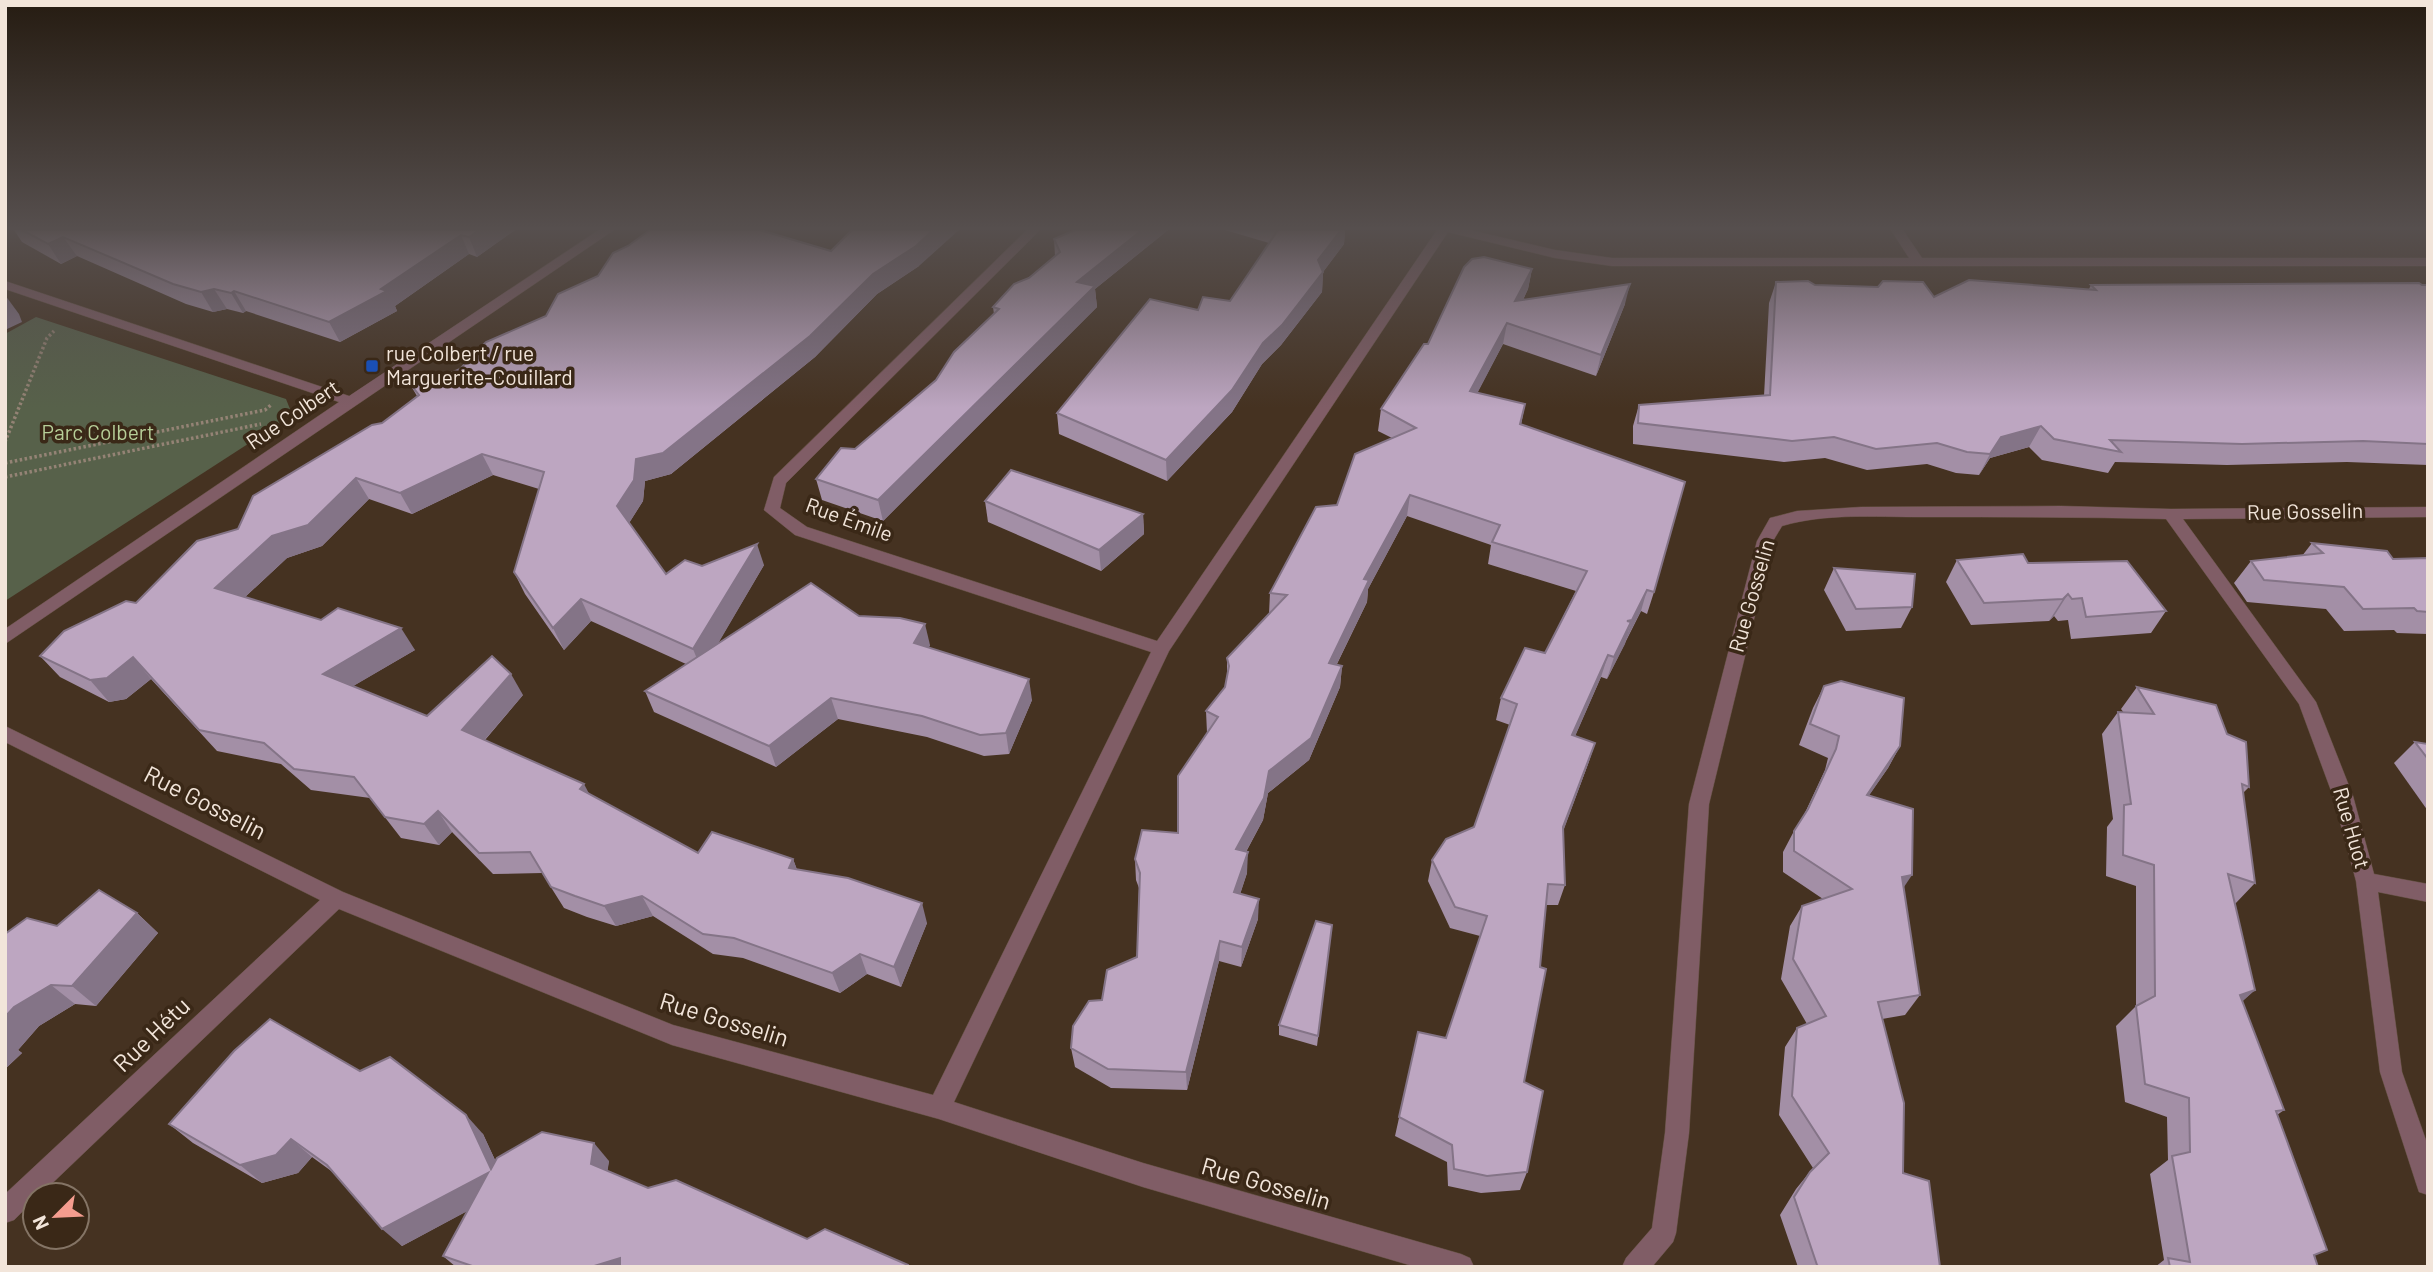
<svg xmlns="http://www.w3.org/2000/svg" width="2433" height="1272" font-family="Barlow,sans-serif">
<rect width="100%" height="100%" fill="#453221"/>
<path fill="#57614a" d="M 36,317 L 286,399 L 290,409 L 279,424 L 5,601 L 5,334 Z"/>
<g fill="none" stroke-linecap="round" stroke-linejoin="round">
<g stroke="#614f3f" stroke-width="1">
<g id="minor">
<path d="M 599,230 L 614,230 L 5,644 L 5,629 L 339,402 L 5,289 L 5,281 L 349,396 Z"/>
<path d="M 1027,230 L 1040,230 L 786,483 L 780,508 L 807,527 L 1157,641 L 1437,230 L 1470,230 L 1555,250 L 1612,258 L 1909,258 L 1891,230 L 1903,230 L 1922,258 L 2428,258 L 2428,266 L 1612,266 L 1555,258 L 1448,232 L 1169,651 L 954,1102 L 1143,1163 L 1461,1254 L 1470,1258 L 1474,1267 L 1416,1267 L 1143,1187 L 939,1119 L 672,1045 L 339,909 L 40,1195 L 35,1195 L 35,1199 L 14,1220 L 5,1223 L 5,1194 L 320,900 L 5,742 L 5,726 L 343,892 L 673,1025 L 933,1095 L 1151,652 L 795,535 L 764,510 L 774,477 Z"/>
<path d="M 2061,506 L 2171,509 L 2428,507 L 2428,517 L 2183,519 L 2316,702 L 2353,796 L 2374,874 L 2428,884 L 2428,902 L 2378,892 L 2402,1072 L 2428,1146 L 2428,1195 L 2419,1192 L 2416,1183 L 2380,1072 L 2356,881 L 2333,796 L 2299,704 L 2166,519 C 2084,517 2002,517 1920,517 C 1875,517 1825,513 1782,526 L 1773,541 L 1709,804 L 1689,1133 L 1676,1233 L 1673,1242 L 1652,1267 L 1622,1267 L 1626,1258 L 1652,1228 L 1665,1133 L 1689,804 L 1757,541 L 1770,518 L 1797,511 L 1861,507 Z"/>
</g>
</g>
<g stroke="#948375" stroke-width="3.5" stroke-dasharray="2.5 2.5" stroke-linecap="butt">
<path d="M 5,442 L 47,338 L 54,331"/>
<path d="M 5,463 L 265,410 L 271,405"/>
<path d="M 5,477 L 261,424"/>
</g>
<use href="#minor" fill="#805d66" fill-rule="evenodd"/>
</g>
<g fill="#a38fa6">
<path d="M 14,230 L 515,230 L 477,257 L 469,254 L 395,306 L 397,311 L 340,342 L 246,311 L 243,313 L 227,309 L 213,312 L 186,304 L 77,256 L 61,264 L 22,242 Z"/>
<path d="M 1075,230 L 1168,230 L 1095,289 L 1097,307 L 883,521 L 822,500 L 816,479 L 855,449 L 936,380 L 994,314 L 993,307 L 1055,256 L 1054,239 Z"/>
<path d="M 1225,230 L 1345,230 L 1344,244 L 1323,272 L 1322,292 L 1281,345 L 1262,364 L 1232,412 L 1167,481 L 1059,434 L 1057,413 L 1198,310 L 1230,301 L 1269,243 Z"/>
<path d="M 831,251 L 919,266 L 877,294 L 815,357 L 671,474 L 645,481 L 643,501 L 629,523 L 666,574 L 702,566 L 764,565 L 718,643 L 859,616 L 930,645 L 929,647 L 1032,700 L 1009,754 L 984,756 L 927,737 L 838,719 L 776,767 L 654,712 L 645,691 L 686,664 L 591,621 L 564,650 L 525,594 L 514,572 L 539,489 L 493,475 L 412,514 L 369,499 L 322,546 L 287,558 L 245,597 L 415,650 L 353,686 L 427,716 L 523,695 L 485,740 L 698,853 L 793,859 L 797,870 L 927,923 L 901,987 L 867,974 L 840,993 L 743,958 L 713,954 L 653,916 L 616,926 L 587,917 L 564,908 L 542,873 L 493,874 L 452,832 L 439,845 L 401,838 L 370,798 L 311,790 L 281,764 L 217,751 L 151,679 L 126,699 L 109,702 L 60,677 L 40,656 L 136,603 L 238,529 L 382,423 L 417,396 L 408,381 L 442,377 Z"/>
<path d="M 1532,269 L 1528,289 L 1523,300 L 1625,304 L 1596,376 L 1503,344 L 1477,393 L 1525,404 L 1521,425 L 1654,592 L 1647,614 L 1641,611 L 1607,679 L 1601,677 L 1575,736 L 1595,743 L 1588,764 L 1563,831 L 1565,885 L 1558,905 L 1546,905 L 1524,1082 L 1527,1172 L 1520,1190 L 1481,1193 L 1448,1186 L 1447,1162 L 1395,1136 L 1418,1032 L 1446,1038 L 1480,936 L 1450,928 L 1428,881 L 1432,860 L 1474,827 L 1510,725 L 1496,720 L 1501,698 L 1545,653 L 1576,591 L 1488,564 L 1491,545 L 1407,516 L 1368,589 L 1367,602 L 1337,664 L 1342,666 L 1340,687 L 1309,760 L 1268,793 L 1263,820 L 1246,852 L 1247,873 L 1240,894 L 1258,919 L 1241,967 L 1219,961 L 1187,1090 L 1111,1088 L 1075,1067 L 1071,1048 L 1102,1000 L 1137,957 L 1139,888 L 1136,880 L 1135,859 L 1178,833 L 1207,733 L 1206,711 L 1225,687 L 1227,679 L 1227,658 L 1269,614 L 1270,593 L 1337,505 L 1392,438 L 1378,431 L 1381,409 L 1428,344 Z"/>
<path d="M 1776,282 L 1934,297 L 2089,289 L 2091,285 L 2428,285 L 2428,465 L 2347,462 L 2227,465 L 2115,462 L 2108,473 L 2042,460 L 2029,447 L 1990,458 L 1979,475 L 1956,473 L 1927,464 L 1867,470 L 1825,458 L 1784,462 L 1633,444 L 1633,426 L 1639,405 L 1764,396 L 1769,303 Z"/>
<path d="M 985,501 L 1143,514 L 1144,534 L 1101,571 L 988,522 Z"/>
<path d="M 2312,543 L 2393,559 L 2428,558 L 2428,634 L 2397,633 L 2394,630 L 2344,631 L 2326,609 L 2247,602 L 2234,583 L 2251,561 L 2302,556 Z"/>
<path d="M 1957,560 L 2028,563 L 2166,611 L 2151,633 L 2071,639 L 2068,620 L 2058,621 L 2054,616 L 2049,621 L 1971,625 L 1946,582 Z"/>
<path d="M 1834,568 L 1912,607 L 1901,628 L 1846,631 L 1824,590 Z"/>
<path d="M 1824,686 L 1900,746 L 1888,768 L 1869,795 L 1903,888 L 1920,995 L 1905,1015 L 1882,1019 L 1903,1173 L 1940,1267 L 1798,1267 L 1780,1215 L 1796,1189 L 1813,1168 L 1779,1115 L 1785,1047 L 1797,1028 L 1807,1024 L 1781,979 L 1790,926 L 1802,906 L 1823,899 L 1783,872 L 1783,852 L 1794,831 L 1804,815 L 1825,770 L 1828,758 L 1799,745 L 1813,708 Z"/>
<path d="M 2137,687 L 2249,787 L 2243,793 L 2255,883 L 2235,904 L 2255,990 L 2242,1001 L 2284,1110 L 2277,1115 L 2318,1267 L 2155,1267 L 2164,1260 L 2150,1174 L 2168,1160 L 2167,1117 L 2125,1102 L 2116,1026 L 2136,1006 L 2136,886 L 2106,876 L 2107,827 L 2113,819 L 2102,734 L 2118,712 L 2124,713 L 2121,709 Z"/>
<path d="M 2415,742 L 2428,744 L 2428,811 L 2394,763 Z"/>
<path d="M 137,913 L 158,933 L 96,1006 L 75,1004 L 39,1026 L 18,1050 L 22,1053 L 5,1069 L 57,926 Z"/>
<path d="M 1332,925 L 1317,1046 L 1279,1035 L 1279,1025 Z"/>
<path d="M 360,1071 L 483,1134 L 495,1160 L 609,1161 L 607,1171 L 648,1188 L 807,1239 L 909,1267 L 456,1267 L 443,1256 L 467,1211 L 402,1246 L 334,1173 L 312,1157 L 298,1173 L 262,1183 L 193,1143 L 169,1124 Z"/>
</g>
<g fill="#847487">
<path d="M 479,230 L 515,230 L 477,257 L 469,237 Z"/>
<path d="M 933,230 L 959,230 L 919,266 L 877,294 L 815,357 L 671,474 L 645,481 L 643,501 L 626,528 L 617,506 L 636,459 L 873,274 Z"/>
<path d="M 1142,230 L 1168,230 L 1095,289 L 1097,307 L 883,521 L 878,500 L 1077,282 Z"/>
<path d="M 1341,230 L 1345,230 L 1344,244 L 1320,276 L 1323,272 L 1322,292 L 1281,345 L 1262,364 L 1232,412 L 1167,481 L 1166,460 Z"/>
<path d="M 461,235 L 469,254 L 395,306 L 397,311 L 340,342 L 329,322 L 381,289 Z"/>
<path d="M 63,237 L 77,256 L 61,264 L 48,244 Z"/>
<path d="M 1532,269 L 1528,289 L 1512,322 L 1515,301 Z"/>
<path d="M 1630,284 L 1625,304 L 1596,376 L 1601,355 Z"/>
<path d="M 214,289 L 227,309 L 213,312 L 201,292 Z"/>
<path d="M 234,291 L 246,311 L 243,313 L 231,293 Z"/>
<path d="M 5,295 L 19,314 L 22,322 L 5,330 Z"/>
<path d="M 1507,323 L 1503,344 L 1467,413 L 1470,391 Z"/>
<path d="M 2041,426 L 2029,447 L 1990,458 L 1979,475 L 1990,454 L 2001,437 Z"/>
<path d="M 482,454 L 493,475 L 412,514 L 400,493 Z"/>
<path d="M 356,478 L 369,499 L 322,546 L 287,558 L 231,610 L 215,588 L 272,536 Z"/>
<path d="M 1410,495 L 1407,516 L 1368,589 L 1367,602 L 1327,684 L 1329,663 L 1364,579 Z"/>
<path d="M 1143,514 L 1144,534 L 1101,571 L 1099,550 Z"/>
<path d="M 757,544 L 764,565 L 702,671 L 693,649 Z"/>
<path d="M 1647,590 L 1641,611 L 1625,642 L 1632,620 Z"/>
<path d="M 2068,594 L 2054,616 L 2049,621 L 2063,599 Z"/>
<path d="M 581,599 L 591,621 L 564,650 L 553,628 Z"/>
<path d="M 1631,622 L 1625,644 L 1607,679 L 1614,657 Z"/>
<path d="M 925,624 L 930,645 L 919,664 L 914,643 Z"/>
<path d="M 401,628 L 415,650 L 338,695 L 323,674 Z"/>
<path d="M 1608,655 L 1601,677 L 1566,757 L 1572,735 Z"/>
<path d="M 133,657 L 151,679 L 126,699 L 109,702 L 90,680 Z"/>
<path d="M 1342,666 L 1340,687 L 1309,760 L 1268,793 L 1263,820 L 1236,870 L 1236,849 L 1269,771 Z"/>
<path d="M 511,674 L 523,695 L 475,751 L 462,730 Z"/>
<path d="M 1029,679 L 1032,700 L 1009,754 L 1006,733 Z"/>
<path d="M 831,698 L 838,719 L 776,767 L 769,746 Z"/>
<path d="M 1595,743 L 1588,764 L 1557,848 L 1563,827 Z"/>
<path d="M 1900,746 L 1888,768 L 1855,816 L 1867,795 Z"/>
<path d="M 584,784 L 595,805 L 580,789 Z"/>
<path d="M 438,811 L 452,832 L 439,845 L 424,824 Z"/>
<path d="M 1248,852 L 1247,873 L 1234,913 L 1234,892 Z"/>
<path d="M 793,859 L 801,880 L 789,868 Z"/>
<path d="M 1912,875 L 1898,896 L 1902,877 Z"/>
<path d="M 642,896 L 653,916 L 616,926 L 604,906 Z"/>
<path d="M 1259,899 L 1258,919 L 1241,967 L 1242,947 Z"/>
<path d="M 922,903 L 927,923 L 901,987 L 894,967 Z"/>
<path d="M 137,913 L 158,933 L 96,1006 L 72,986 Z"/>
<path d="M 1220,941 L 1219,961 L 1187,1090 L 1186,1072 Z"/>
<path d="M 860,954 L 867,974 L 840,993 L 832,973 Z"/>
<path d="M 51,985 L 75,1004 L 39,1026 L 18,1050 L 22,1053 L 5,1069 L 5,1017 L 14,1007 Z"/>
<path d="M 2255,990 L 2233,1010 L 2240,995 Z"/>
<path d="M 466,1115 L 483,1134 L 507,1186 L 491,1169 Z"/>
<path d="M 291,1139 L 312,1157 L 298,1173 L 262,1183 L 240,1165 Z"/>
<path d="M 594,1143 L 609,1161 L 606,1182 L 591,1164 Z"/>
<path d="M 488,1173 L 505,1191 L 402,1246 L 382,1229 Z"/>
<path d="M 620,1258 L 628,1267 L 591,1267 Z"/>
</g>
<g fill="#bda6c1" stroke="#847487" stroke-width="2">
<path d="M 22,230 L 479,230 L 469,237 L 461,235 L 381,289 L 387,291 L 329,322 L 234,291 L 231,293 L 214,289 L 201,292 L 173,284 L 63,237 L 48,244 Z"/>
<path d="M 650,230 L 760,230 L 831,251 L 852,230 L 933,230 L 916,246 L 873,274 L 810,336 L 663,453 L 636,459 L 634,480 L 617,506 L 666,574 L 685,560 L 702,566 L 757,544 L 693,649 L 581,599 L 553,628 L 514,572 L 544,472 L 482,454 L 400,493 L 356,478 L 308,525 L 272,536 L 215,588 L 321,620 L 338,608 L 401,628 L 323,674 L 427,716 L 492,656 L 511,674 L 462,730 L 584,784 L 580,789 L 698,853 L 712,832 L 793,859 L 789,868 L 848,878 L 922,903 L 894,967 L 860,954 L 832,973 L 734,938 L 703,934 L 642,896 L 604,906 L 575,896 L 551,887 L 530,852 L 479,853 L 438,811 L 424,824 L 385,817 L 354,777 L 294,769 L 264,743 L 199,730 L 133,657 L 107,678 L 90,680 L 40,656 L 64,631 L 126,601 L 136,603 L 197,541 L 238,529 L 253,496 L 372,425 L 382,423 L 419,395 L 408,381 L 442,377 L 460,369 L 486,342 L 546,316 L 558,294 L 598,276 L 613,253 L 628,246 Z"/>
<path d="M 1075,230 L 1142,230 L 1077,282 L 1095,286 L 878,500 L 816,479 L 841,448 L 855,449 L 936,380 L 954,352 L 999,309 L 993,307 L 1014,284 L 1029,278 L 1060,252 L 1054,239 Z"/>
<path d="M 1278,230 L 1341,230 L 1318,260 L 1323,272 L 1282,325 L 1263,343 L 1232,390 L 1166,460 L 1057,413 L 1150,299 L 1198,310 L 1203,297 L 1230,301 Z"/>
<path d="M 1484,257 L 1532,269 L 1515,301 L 1630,284 L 1601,355 L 1507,323 L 1470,391 L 1525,404 L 1520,424 L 1685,482 L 1654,592 L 1647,590 L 1632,620 L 1627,621 L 1631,622 L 1614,657 L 1608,655 L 1572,735 L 1595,743 L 1563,827 L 1565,885 L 1548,884 L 1540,967 L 1546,969 L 1524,1082 L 1543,1091 L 1527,1172 L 1487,1176 L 1454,1169 L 1452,1145 L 1399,1117 L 1418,1032 L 1446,1038 L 1487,916 L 1455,907 L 1432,860 L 1446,839 L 1474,827 L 1517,704 L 1501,698 L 1525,648 L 1545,653 L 1587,571 L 1492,542 L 1500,525 L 1410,495 L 1364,579 L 1369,580 L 1329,663 L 1342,666 L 1311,738 L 1269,771 L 1264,798 L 1236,849 L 1248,852 L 1234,892 L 1259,899 L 1242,947 L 1220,941 L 1186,1072 L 1108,1069 L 1071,1048 L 1073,1026 L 1089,1001 L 1102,1000 L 1107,970 L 1137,957 L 1140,873 L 1135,859 L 1142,830 L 1178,833 L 1178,776 L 1218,717 L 1206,711 L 1225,687 L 1229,666 L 1227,658 L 1287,595 L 1270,593 L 1316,507 L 1337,505 L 1355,454 L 1416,428 L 1381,409 L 1424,344 L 1428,344 L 1464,267 L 1472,259 Z"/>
<path d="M 1969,280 L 2096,290 L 2091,285 L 2419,283 L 2422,285 L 2428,285 L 2428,444 L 2363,441 L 2242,444 L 2110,440 L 2121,452 L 2054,439 L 2041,426 L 2001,437 L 1990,454 L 1967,452 L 1937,443 L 1876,449 L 1834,437 L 1792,441 L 1638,423 L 1639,405 L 1770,395 L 1776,282 L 1808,281 L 1815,285 L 1878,287 L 1883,281 L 1923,282 L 1934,297 Z"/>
<path d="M 1011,470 L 1143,514 L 1099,550 L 985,501 Z"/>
<path d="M 2312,543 L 2387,551 L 2393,559 L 2428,558 L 2428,612 L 2417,611 L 2414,608 L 2363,609 L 2344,587 L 2264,580 L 2251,561 L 2323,553 Z"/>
<path d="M 2023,554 L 2028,563 L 2127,561 L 2166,611 L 2086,617 L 2082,598 L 2072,599 L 2068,594 L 2063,599 L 1984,603 L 1957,560 Z"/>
<path d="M 1834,568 L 1915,574 L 1912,607 L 1856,609 Z"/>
<path d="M 811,583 L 859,616 L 900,618 L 925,624 L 914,643 L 1029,679 L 1006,733 L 980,735 L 922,716 L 831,698 L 769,746 L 645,691 Z"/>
<path d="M 1841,681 L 1904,698 L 1900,746 L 1867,795 L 1913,809 L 1912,875 L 1902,877 L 1920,995 L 1878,1002 L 1904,1103 L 1903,1173 L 1929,1181 L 1940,1267 L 1819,1267 L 1817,1265 L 1794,1197 L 1810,1172 L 1829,1153 L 1792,1096 L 1797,1028 L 1826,1016 L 1793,959 L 1802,906 L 1852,889 L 1794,851 L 1794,831 L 1808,809 L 1836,749 L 1839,736 L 1810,724 L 1824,686 Z"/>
<path d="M 2137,687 L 2216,705 L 2227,734 L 2246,742 L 2249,787 L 2242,784 L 2255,883 L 2228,874 L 2255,990 L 2240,995 L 2284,1110 L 2276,1111 L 2327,1250 L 2314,1255 L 2318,1267 L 2170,1267 L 2168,1258 L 2190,1262 L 2172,1156 L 2190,1152 L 2189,1098 L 2145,1084 L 2136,1006 L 2155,996 L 2154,865 L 2123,855 L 2124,805 L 2131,804 L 2118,712 L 2154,714 Z"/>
<path d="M 2415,742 L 2428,744 L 2428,759 Z"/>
<path d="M 99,890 L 137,913 L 72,986 L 51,985 L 14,1007 L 5,1017 L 5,934 L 27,918 L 57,926 Z"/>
<path d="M 1316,921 L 1332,925 L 1318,1036 L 1279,1025 Z"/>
<path d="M 270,1019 L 360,1071 L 390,1057 L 466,1115 L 491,1169 L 497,1158 L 542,1132 L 594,1143 L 591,1164 L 648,1188 L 676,1180 L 807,1239 L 825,1229 L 908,1265 L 908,1267 L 620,1267 L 620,1258 L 591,1267 L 475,1267 L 443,1256 L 488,1173 L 382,1229 L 327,1165 L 291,1139 L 276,1155 L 240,1165 L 169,1124 L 234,1051 Z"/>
</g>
<linearGradient id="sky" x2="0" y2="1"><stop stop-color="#261c12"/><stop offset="0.56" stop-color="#564f4e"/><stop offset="1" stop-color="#564f4e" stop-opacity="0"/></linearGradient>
<rect width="2433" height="408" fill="url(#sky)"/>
<rect fill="#1a4fb4" stroke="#3a2817" stroke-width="2.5" x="365" y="359" width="14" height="14" rx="3.5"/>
<g text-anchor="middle" stroke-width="7" stroke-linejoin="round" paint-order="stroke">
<g font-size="21" fill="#f2e5da" stroke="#3a2817" text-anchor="start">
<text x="386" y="361">rue Colbert / rue<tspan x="386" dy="24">Marguerite-Couillard</tspan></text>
</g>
<g font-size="21" fill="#f2e5da" stroke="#3a2817">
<text transform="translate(293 415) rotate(-34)" y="7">Rue Colbert</text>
<text transform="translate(2305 512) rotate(-1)" y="7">Rue Gosselin</text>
<text transform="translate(849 520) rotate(20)" y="7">Rue Émile</text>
<text transform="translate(1752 596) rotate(-74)" y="7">Rue Gosselin</text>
<text transform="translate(2351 828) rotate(74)" y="7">Rue Huot</text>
</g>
<g font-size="21" fill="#b6ce98" stroke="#3a2817">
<text x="98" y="440">Parc Colbert</text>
</g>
<g font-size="24" fill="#f2e5da" stroke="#3a2817">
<text transform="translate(205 803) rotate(27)" y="8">Rue Gosselin</text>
<text transform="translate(724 1020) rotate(17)" y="8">Rue Gosselin</text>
<text transform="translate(152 1035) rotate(-44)" y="8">Rue Hétu</text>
<text transform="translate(1266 1184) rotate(16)" y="8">Rue Gosselin</text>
</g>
</g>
<rect width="2433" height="1272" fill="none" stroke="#f2e5da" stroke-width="14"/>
<g transform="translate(56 1216) rotate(246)"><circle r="33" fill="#3a2817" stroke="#847465" stroke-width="2"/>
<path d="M0-5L12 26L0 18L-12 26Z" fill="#f59d8f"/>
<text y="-10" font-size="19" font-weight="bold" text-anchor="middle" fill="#f2e5da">N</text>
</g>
</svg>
